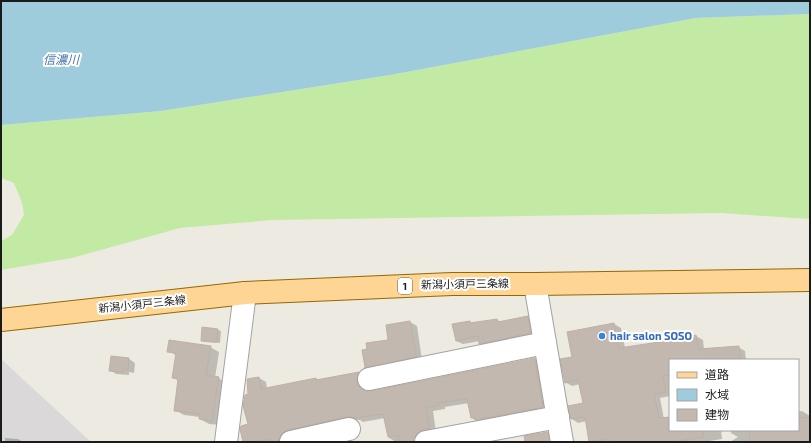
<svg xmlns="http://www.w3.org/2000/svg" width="811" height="443" font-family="'Exo 2','Noto Sans JP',sans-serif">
<rect width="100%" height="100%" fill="#edeae1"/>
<path fill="#dad8d8" d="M 1,359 L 91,442 L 1,442 Z"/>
<path fill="#c3eaa4" d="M 810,14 L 810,219 L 721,213 L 272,220 L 180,228 L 72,258 L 1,270 L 1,241 L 12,235 L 24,215 L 22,203 L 14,183 L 1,178 L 1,125 L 161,111 L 390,75 L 696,18 Z"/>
<path fill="#9fccdd" d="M 1,1 L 810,1 L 810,14 L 696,18 L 390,75 L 161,111 L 1,125 Z"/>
<g fill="#0003">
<path d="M 528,317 L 534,321 L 537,337 L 487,347 L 480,343 L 480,341 L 463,344 L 456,341 L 470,322 L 473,324 L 497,320 L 502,322 Z"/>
<path d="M 410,322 L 417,326 L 422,360 L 372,371 L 366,368 L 363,351 L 390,340 Z"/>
<path d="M 614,324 L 621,328 L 625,348 L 696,336 L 703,340 L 704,349 L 738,347 L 745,351 L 746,360 L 670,360 L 670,396 L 660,398 L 664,419 L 670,418 L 670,430 L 721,430 L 722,439 L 703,442 L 590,442 L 587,421 L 578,423 L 572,419 L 584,404 L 580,384 L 572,386 L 565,382 L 573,358 Z"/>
<path d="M 218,330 L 221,331 L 220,343 L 205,342 L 202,340 Z"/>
<path d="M 210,347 L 219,352 L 215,378 L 218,378 L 227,383 L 221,425 L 209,424 L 200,419 L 200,417 L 184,415 L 175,410 L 179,381 L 174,378 L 177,356 L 169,351 Z"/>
<path d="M 129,359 L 135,363 L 134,373 L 129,372 L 129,375 L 116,374 L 110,370 Z"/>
<path d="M 535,359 L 542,363 L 550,411 L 478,422 L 472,418 L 469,403 L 445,407 L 445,409 L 433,411 L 436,432 L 425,436 L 396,442 L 389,438 L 385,418 L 363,422 L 360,420 L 354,420 L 286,442 L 244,442 L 249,425 L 249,395 L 259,378 L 266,382 L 267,389 L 316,379 L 318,380 L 359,373 L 365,377 L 363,386 L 366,392 L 372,392 Z"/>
<path d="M 798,411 L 802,411 L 810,416 L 810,442 L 730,442 L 738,437 L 731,433 L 731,430 L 798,430 Z"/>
<path d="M 5,438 L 18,439 L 23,442 L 5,442 Z"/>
</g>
<g fill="#c2b8b0" stroke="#bfb1a3">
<path d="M 528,316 L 531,333 L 479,344 L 478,336 L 456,341 L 452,324 L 470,321 L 470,323 L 497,319 L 498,322 Z"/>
<path d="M 410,321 L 416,357 L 364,368 L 365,367 L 362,350 L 367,349 L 366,343 L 388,340 L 386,325 Z"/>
<path d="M 614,323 L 619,348 L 666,341 L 696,335 L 699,349 L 739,346 L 740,359 L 670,360 L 670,375 L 663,376 L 666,392 L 654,394 L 659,418 L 670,417 L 670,430 L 703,430 L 704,437 L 673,442 L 609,442 L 608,439 L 589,442 L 585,417 L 571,419 L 568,406 L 583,403 L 578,380 L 565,383 L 560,359 L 572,357 L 567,332 Z"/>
<path d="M 202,327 L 218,329 L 217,342 L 201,341 Z"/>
<path d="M 169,340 L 211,346 L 206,375 L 219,377 L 212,421 L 199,419 L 200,414 L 174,411 L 178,379 L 172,378 L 176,353 L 167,352 Z"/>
<path d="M 111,356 L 129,358 L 128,370 L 123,369 L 123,372 L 109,371 Z"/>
<path d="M 535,358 L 543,407 L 475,420 L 475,418 L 471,418 L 467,399 L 438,403 L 438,406 L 426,407 L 430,428 L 425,429 L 418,432 L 414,438 L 414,441 L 407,442 L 399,442 L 398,435 L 388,437 L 383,414 L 355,418 L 352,417 L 346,417 L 288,430 L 282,433 L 279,438 L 279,441 L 272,442 L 271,439 L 254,442 L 243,442 L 240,429 L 241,426 L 248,424 L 243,406 L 245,395 L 248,394 L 247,379 L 259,377 L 261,389 L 316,378 L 316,380 L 359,372 L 357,375 L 357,381 L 359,387 L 365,391 L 372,391 Z"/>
<path d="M 798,417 L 810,418 L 809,442 L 749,442 L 750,430 L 798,430 Z"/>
<path d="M 548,432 L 549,442 L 525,442 L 524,436 Z"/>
</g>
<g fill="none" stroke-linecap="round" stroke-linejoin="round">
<g stroke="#a2a2a2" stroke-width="24">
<g id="minor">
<path d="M 535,284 L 562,442"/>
<path d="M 369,379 L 545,343"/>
<path d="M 226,442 L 245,293"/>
<path d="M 291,442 L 349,429"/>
<path d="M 426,442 L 558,417"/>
</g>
</g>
<g stroke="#936900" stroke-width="24">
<path id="major" d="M 1,320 L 245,293 L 452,284 L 535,284 L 810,280"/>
</g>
<use href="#minor" stroke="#fff" stroke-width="22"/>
<use href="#major" stroke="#fed595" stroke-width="22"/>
</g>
<circle fill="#3f7fe0" stroke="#fff" stroke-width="1.5" cx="602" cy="336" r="4"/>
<g text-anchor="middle" stroke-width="4" stroke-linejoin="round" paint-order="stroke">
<rect fill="#fff" stroke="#5f5f5f" stroke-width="1" x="398" y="278" width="14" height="16" rx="3"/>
<g font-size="10" font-weight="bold" fill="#1b1b1b">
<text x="405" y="290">1</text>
</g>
<g font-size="11" fill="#1b1b1b" stroke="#fff">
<text transform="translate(465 284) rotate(-1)" y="4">新潟小須戸三条線</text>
<text transform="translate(142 304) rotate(-6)" y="4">新潟小須戸三条線</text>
</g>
<g font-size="11" font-weight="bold" fill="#366cbe" stroke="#fff" text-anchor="start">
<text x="610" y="340">hair salon SOSO</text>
</g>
<g font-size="12" font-style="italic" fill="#4675ad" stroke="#fff">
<text x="61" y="64">信濃川</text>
</g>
</g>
<rect width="811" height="443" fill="none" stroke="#1b1b1b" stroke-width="4"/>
<rect x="669" y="359" width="130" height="72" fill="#ffffff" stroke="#a4a4a4"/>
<rect x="677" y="372" width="20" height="6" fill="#fed595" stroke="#a4a4a4"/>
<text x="705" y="379" font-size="12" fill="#1b1b1b">道路</text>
<rect x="677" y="389" width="20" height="12" fill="#9fccdd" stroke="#a4a4a4"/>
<text x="705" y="399" font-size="12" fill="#1b1b1b">水域</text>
<rect x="677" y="409" width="20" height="12" fill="#c2b8b0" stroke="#a4a4a4"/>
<text x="705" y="419" font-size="12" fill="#1b1b1b">建物</text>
</svg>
